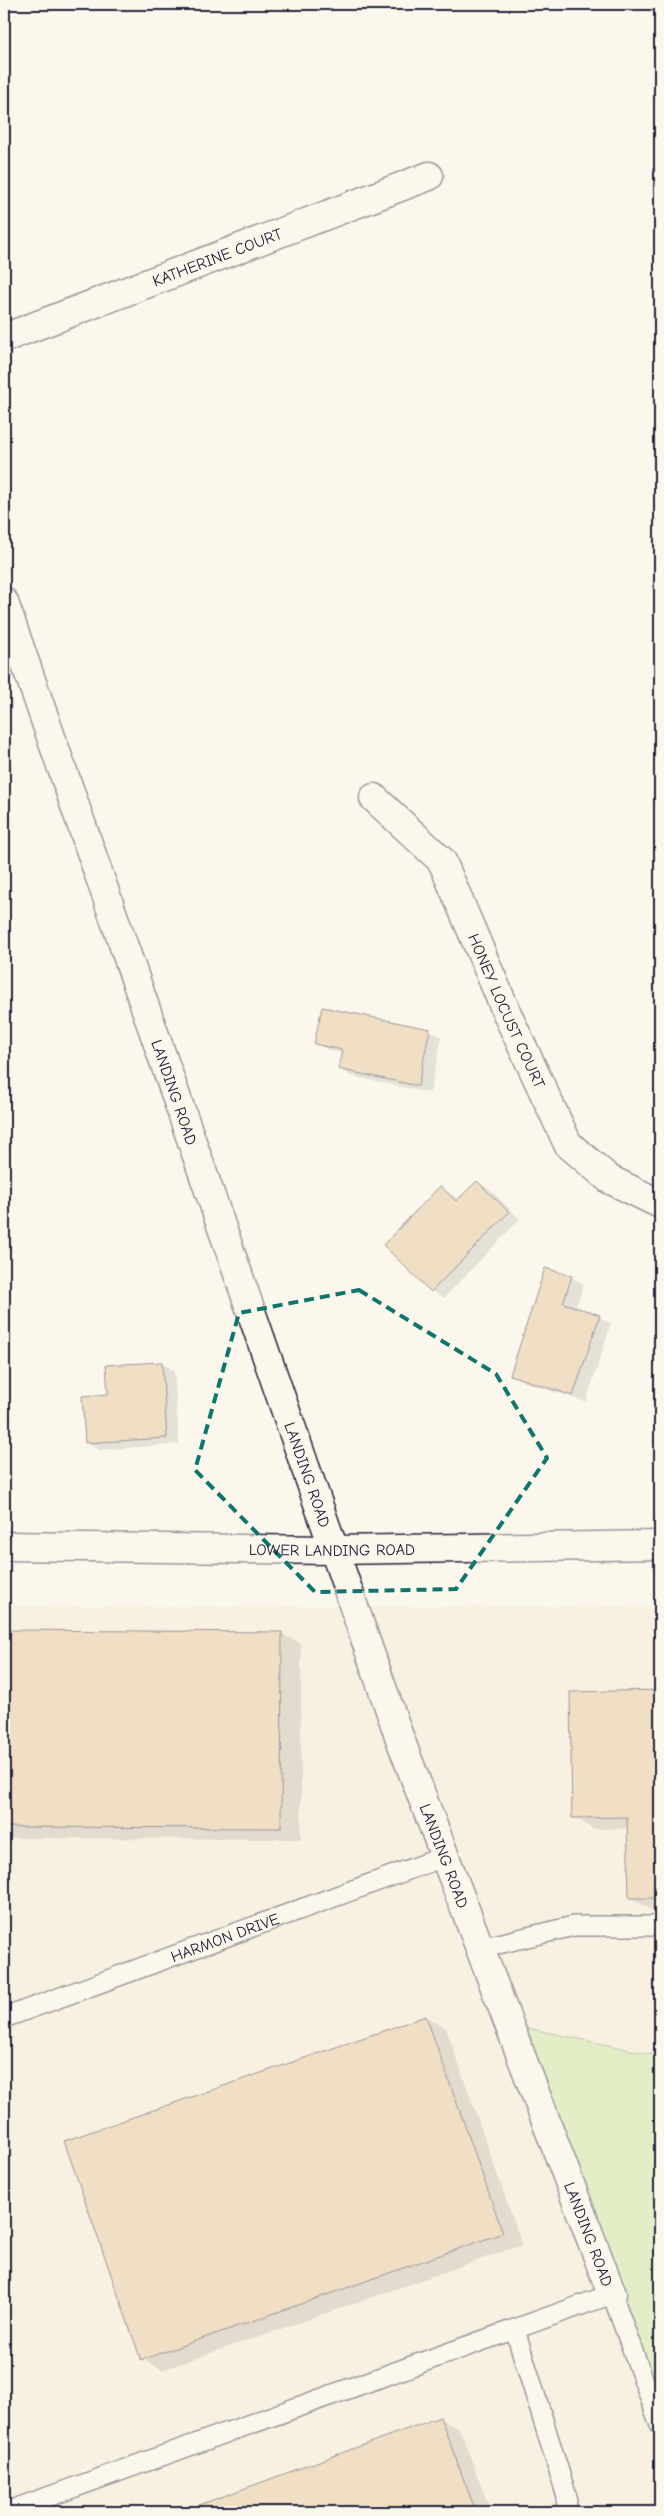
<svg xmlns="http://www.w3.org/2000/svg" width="664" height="2516" font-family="'Comic Neue',sans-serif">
<rect width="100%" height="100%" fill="#fbf7ec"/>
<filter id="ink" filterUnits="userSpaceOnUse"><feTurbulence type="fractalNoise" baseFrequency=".02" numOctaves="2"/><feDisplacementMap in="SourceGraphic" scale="10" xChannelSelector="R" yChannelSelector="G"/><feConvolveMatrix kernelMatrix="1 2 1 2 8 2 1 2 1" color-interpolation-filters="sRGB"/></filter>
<g filter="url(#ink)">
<path fill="#f4e7d2" d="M 4,1606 L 660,1606 L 660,2056 L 527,2028 L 660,2400 L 660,2512 L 4,2512 Z"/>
<path fill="#c6e299" stroke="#74826a" d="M 527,2028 L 660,2056 L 660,2400 Z"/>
<g fill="#0003">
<path d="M 429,1030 L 442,1037 L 430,1093 L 351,1076 L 339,1069 L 342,1053 L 328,1050 L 315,1043 Z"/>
<path d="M 477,1182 L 489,1189 L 520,1219 L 444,1298 L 432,1291 L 441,1187 L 459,1200 Z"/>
<path d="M 571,1277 L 584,1284 L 575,1309 L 599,1316 L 611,1324 L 586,1402 L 524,1382 L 512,1375 Z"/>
<path d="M 162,1363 L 174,1370 L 179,1444 L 99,1450 L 86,1443 L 109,1395 Z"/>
<path d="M 4,1631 L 281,1633 L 301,1644 L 301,1839 L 4,1838 Z"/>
<path d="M 660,1691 L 660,1909 L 650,1909 L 630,1897 L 629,1828 L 593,1829 L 574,1817 L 571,1693 Z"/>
<path d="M 426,2017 L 446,2028 L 522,2245 L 162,2370 L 142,2359 Z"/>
<path d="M 440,2419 L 460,2430 L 491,2512 L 183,2512 Z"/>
</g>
<g fill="#e2c194" stroke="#22223b">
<path d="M 322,1007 L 430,1029 L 418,1086 L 338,1069 L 342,1050 L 314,1044 Z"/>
<path d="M 477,1181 L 509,1212 L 431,1292 L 383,1245 L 440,1186 L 456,1201 Z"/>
<path d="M 545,1268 L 572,1276 L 563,1303 L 600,1315 L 573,1396 L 510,1375 Z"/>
<path d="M 162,1362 L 167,1438 L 85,1443 L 82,1396 L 108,1394 L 106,1365 Z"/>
<path d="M 4,1630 L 282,1632 L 281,1828 L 4,1827 Z"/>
<path d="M 660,1690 L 660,1898 L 629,1898 L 627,1817 L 572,1818 L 570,1692 Z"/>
<path d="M 426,2016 L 503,2233 L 141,2360 L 64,2141 Z"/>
<path d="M 440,2417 L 476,2512 L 180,2512 Z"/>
</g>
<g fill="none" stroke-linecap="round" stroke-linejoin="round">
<g stroke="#22223b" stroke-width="22">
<g id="service">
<path d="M 481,1948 L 574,1926 L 660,1926"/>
<path id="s1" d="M 4,2018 L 446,1856"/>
<path d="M 515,2330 L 567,2497 L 566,2512"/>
<path d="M 6,2512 L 612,2294 L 660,2425"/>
</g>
</g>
<g stroke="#22223b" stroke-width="31">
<g id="minor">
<path id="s2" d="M 4,338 L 429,176"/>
<path id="s3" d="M 4,602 L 400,1739 L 612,2294"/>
<path id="s4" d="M 374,798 L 442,861 L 509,1018 L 568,1144 L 609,1179 L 660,1204"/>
</g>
</g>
<g stroke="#22223b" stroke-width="31">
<g id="secondary">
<path id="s5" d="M 4,1546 L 333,1550 L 660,1545"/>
</g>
</g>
<use href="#service" stroke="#fbf7ec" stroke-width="19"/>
<use href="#minor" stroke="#fbf7ec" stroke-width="28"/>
<use href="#secondary" stroke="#fbf7ec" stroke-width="28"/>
</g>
</g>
<path d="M0 0H664V2516H0ZM 359,1290 L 496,1374 L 547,1458 L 456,1589 L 315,1592 L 195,1470 L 239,1313 Z" fill="#fbf7ec" fill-opacity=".55" fill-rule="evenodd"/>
<path fill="none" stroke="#0f766e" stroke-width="4" stroke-dasharray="10 6" stroke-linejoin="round" d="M 359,1290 L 496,1374 L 547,1458 L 456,1589 L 315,1592 L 195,1470 L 239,1313 Z"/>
<g text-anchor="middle" stroke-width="4" stroke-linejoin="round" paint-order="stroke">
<g font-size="16" fill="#22223b" stroke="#fbf7ec">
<text dy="6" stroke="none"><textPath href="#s2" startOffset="228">KATHERINE COURT</textPath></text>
<text dy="6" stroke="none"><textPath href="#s4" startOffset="256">HONEY LOCUST COURT</textPath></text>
<text dy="6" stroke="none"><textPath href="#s3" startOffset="519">LANDING ROAD</textPath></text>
<text dy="6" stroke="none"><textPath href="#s3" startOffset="924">LANDING ROAD</textPath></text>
<text dy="6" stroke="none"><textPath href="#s5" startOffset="328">LOWER LANDING ROAD</textPath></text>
<text dy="6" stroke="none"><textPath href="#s3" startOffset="1329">LANDING ROAD</textPath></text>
<text dy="6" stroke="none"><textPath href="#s1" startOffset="235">HARMON DRIVE</textPath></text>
<text dy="6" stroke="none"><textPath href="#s3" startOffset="1734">LANDING ROAD</textPath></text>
</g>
</g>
<rect width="664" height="2516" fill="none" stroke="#fbf7ec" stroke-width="20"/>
<rect x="10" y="10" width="644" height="2496" fill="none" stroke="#22223b" stroke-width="2" filter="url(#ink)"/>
</svg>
